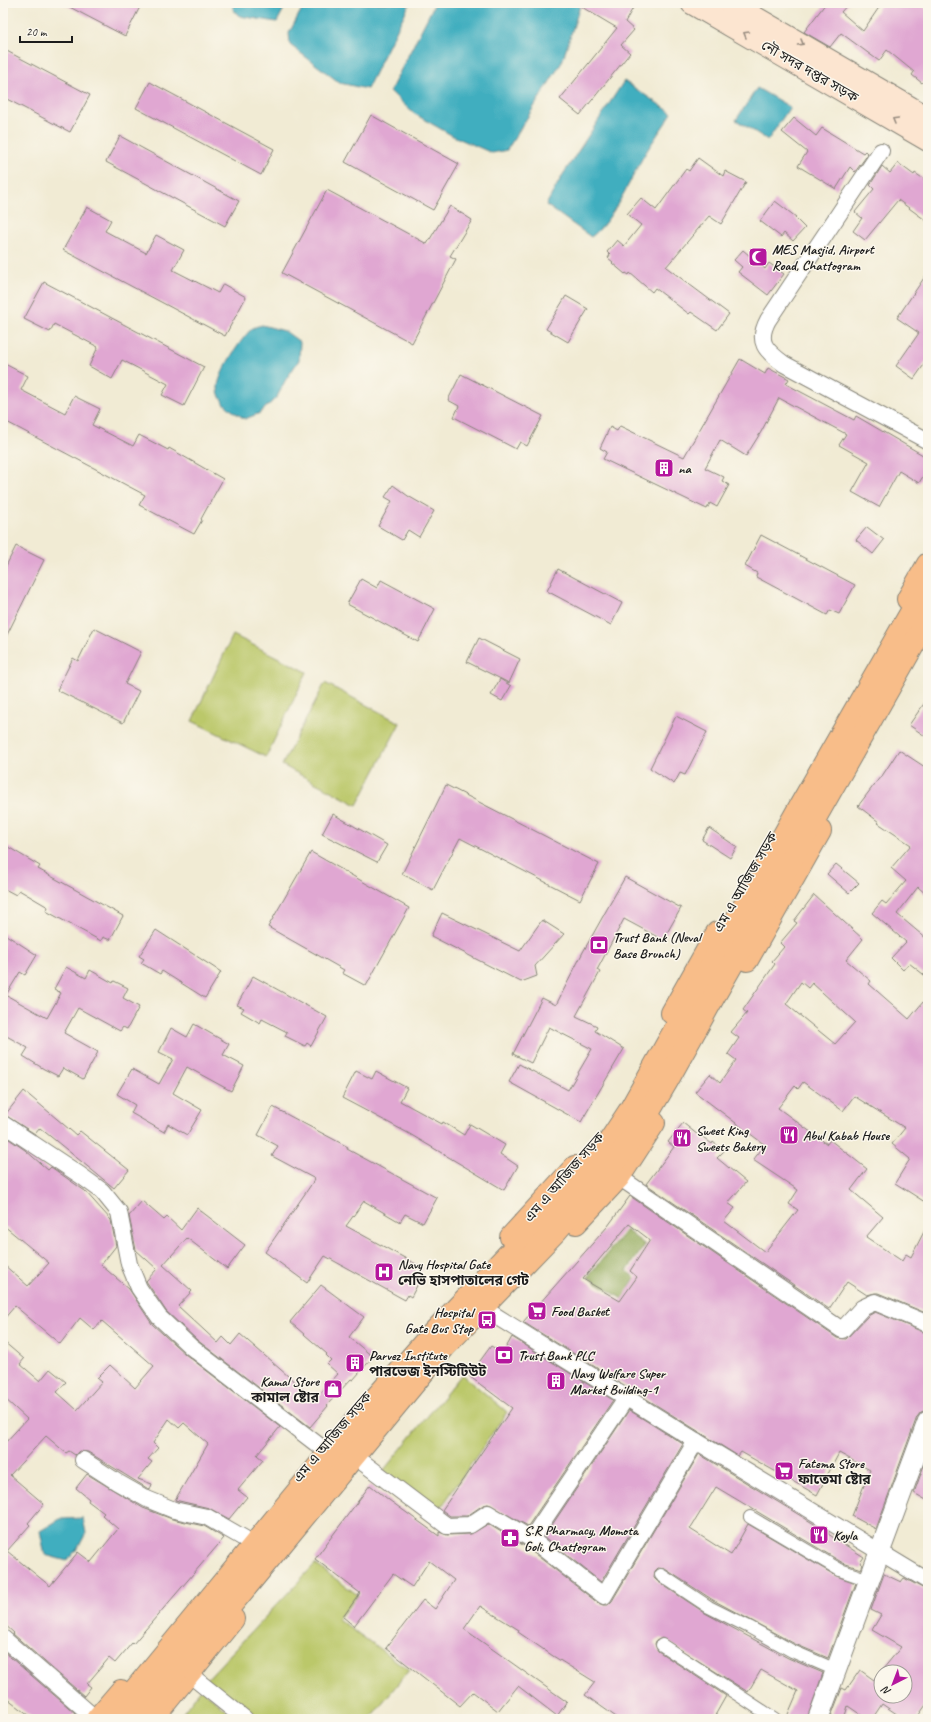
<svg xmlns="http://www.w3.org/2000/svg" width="931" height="1722" font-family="Caveat,'Noto Sans Bengali',sans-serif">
<rect width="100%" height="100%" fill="#fbf7ec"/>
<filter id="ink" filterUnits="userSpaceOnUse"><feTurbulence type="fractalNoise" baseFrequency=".025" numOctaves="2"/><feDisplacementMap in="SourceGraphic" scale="8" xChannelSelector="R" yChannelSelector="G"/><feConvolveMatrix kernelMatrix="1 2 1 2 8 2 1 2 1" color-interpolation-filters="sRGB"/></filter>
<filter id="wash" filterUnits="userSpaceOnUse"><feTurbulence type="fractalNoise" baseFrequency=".012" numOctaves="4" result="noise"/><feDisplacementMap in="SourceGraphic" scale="16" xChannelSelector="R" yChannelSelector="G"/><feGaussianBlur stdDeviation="0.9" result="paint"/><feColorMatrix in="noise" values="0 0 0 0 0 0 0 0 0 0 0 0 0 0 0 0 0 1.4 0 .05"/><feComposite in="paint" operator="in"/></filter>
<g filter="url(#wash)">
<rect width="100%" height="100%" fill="#f1ebd4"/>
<g fill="#bbc86a" stroke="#6c7243">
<path d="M 233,635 L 307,672 L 266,757 L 192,721 Z"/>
<path d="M 325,683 L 400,723 L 357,805 L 282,765 Z"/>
<path d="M 462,1374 L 507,1412 L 438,1512 L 383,1471 Z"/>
<path d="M 315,1564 L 358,1595 L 338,1619 L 409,1670 L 369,1719 L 254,1719 L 206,1680 Z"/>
<path d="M 201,1689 L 237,1719 L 178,1719 Z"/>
</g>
<path fill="#94ac5e" stroke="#58643d" d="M 626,1230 L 645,1245 L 627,1271 L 635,1278 L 629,1287 L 637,1293 L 630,1304 L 588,1277 Z"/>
<g fill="#41aebf" stroke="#2e656e">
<path d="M 233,3 L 287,3 L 277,22 L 239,16 L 233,9 Z"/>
<path d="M 305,3 L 410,3 L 367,89 L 340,83 L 290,45 L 289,33 Z"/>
<path d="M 435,3 L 579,3 L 580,6 L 562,62 L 507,150 L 492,153 L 453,136 L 413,113 L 390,91 Z"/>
<path d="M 624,81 L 672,113 C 663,127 652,142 643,157 C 631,179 611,223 591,237 L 546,205 L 562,176 Z"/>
<path d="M 757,88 L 790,107 L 768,140 L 736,120 Z"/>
<path d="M 262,325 L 285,331 L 300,342 L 299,360 L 285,381 L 277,397 L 260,413 L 245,419 C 234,412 218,403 218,388 C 217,375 243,335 253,328 C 256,326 260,326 262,325 Z"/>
<path d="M 83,1518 L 86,1533 L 78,1548 L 67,1561 L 45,1555 L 40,1531 L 60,1519 Z"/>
</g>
<g id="blocks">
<g fill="#e0a7d2" fill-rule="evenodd">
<path d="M 62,3 L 142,3 L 125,36 Z"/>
<path d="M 575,3 L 625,3 L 633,8 L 625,22 L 634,30 L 621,45 L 630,53 L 580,115 L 560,99 L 617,28 Z"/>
<path d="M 826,3 L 849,3 L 841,12 L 863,31 L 882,3 L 919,3 L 928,10 L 928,83 L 925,80 L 922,83 L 912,75 L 914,72 L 887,50 L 879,61 L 841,33 L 830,47 L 804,32 Z"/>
<path d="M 3,49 L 90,95 L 70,132 L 3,97 Z"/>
<path d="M 150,82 L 274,149 L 261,175 L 136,108 Z"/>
<path d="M 371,115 L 459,164 L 433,210 L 345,162 Z"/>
<path d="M 794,118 L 816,136 L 822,128 L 863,153 L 865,151 L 868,154 L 855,172 L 850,167 L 836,189 L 798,166 L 807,152 L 782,132 Z"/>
<path d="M 120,136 L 239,201 L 225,226 L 106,162 Z"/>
<path d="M 698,158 L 723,176 L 725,171 L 746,182 L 721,224 L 709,216 L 666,267 L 729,314 L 717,330 L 691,312 L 689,314 L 655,288 L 652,292 L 630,273 L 629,275 L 626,273 L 625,274 L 612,263 L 613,262 L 608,258 L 610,255 L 607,252 L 617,240 L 624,246 L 641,225 L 627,214 L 641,198 L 656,210 L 686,169 L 689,171 Z"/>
<path d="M 898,163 L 914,175 L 915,173 L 928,182 L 928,222 L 898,200 L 865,240 L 853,231 L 862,218 L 855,212 L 874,189 L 870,185 L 882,166 L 890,173 Z"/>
<path d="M 327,190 L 427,244 L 450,206 L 472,220 L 450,256 L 456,259 L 412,343 L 282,273 Z"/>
<path d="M 775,201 L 796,217 L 795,218 L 805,228 L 793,241 L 784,233 L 781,237 L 760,221 Z"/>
<path d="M 87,207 L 111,220 L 105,231 L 146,253 L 156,235 L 184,250 L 173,270 L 218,293 L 223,284 L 246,297 L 225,336 L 63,250 Z"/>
<path d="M 743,250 L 765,269 L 769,263 L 784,274 L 768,295 L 738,272 L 742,267 L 734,260 Z"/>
<path d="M 928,272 L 928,359 L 914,379 L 896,366 L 919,333 L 897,318 Z"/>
<path d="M 44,282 L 204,367 L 184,406 L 162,395 L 168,384 L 122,360 L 112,379 L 89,366 L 98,347 L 54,324 L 50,332 L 24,319 Z"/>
<path d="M 566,296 L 588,309 L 568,342 L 546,329 Z"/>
<path d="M 740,359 L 765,374 L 768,368 L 789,379 L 786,384 L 854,420 L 856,416 L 928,458 L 928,468 L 919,483 L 899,471 L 879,507 L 852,492 L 869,462 L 839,445 L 846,434 L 779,398 L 761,432 L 746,456 L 720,440 L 705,468 L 724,477 L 722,481 L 729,485 L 717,507 L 710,503 L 707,509 L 603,459 L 607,452 L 600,448 L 610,427 L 617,431 L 620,426 L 684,457 Z"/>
<path d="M 3,363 L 28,376 L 21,390 L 65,413 L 74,396 L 100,409 L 92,425 L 133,446 L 139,435 L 168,450 L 169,448 L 223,479 L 201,519 L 202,520 L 194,534 L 139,505 L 145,495 L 3,420 Z"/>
<path d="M 461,374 L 543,416 L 527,446 L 520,442 L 516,449 L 454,417 L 459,406 L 448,400 Z"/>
<path d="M 393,485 L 408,496 L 434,511 L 419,537 L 408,530 L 402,540 L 378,526 L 392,501 L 385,497 Z"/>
<path d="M 867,527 L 884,540 L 873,554 L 856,540 Z"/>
<path d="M 761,535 L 855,585 L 839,614 L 830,610 L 827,615 L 756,577 L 757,573 L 745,566 Z"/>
<path d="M 16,546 L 44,560 L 3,643 L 3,572 Z"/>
<path d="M 558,569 L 622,603 L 611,625 L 547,591 Z"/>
<path d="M 361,579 L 377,588 L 381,580 L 435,609 L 418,642 L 347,604 Z"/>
<path d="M 94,628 L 141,652 L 125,684 L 139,691 L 123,723 L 57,690 L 73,658 L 78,661 Z"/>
<path d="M 479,638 L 520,659 L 509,683 L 467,662 Z"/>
<path d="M 500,679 L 511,686 L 502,701 L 491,695 Z"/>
<path d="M 928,698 L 928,738 L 909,725 Z"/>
<path d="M 676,716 L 707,732 L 685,775 L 680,773 L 674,784 L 650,768 Z"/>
<path d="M 899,750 L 928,769 L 928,896 L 918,887 L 897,914 L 928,940 L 928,978 L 909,963 L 903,970 L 891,958 L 906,942 L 872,913 L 882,901 L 886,904 L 906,881 L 891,868 L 911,845 L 878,823 L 879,822 L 858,806 L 881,776 L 882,776 Z"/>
<path d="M 446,785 L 599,864 L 580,900 L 460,838 L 433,890 L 402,874 Z"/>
<path d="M 333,814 L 387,845 L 377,862 L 322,834 Z"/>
<path d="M 709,828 L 737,847 L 730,858 L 702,840 Z"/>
<path d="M 3,844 L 40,866 L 38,869 L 123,916 L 110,940 L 103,937 L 101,941 L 46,911 L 48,907 L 19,890 L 16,895 L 3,888 Z"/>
<path d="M 311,852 L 409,908 L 366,986 L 342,973 L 344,970 L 268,927 Z"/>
<path d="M 836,864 L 859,883 L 849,893 L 827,874 Z"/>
<path d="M 625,877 L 681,908 L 663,940 L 624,919 L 597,970 L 600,972 L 576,1016 L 597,1026 L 595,1031 L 624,1049 L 581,1122 L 509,1082 L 519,1064 L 568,1090 L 592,1049 L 549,1027 L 531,1063 L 513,1054 L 542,998 L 556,1005 L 583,952 Z"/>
<path d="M 814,895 L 863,939 L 846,960 L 871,981 L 869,984 L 909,1019 L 928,996 L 928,1204 L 895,1183 L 910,1159 L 892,1144 L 905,1128 L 854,1096 L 843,1111 L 803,1082 L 798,1089 L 795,1086 L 778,1108 L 827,1144 L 830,1140 L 867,1169 L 851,1190 L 883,1217 L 866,1237 L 902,1261 L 906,1254 L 911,1257 L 928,1224 L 928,1314 L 878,1293 L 875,1293 L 867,1295 L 847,1282 L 829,1309 L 646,1184 L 674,1147 L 668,1142 L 683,1123 L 698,1135 L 699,1134 L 712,1144 L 713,1142 L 724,1151 L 717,1158 L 746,1182 L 728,1203 L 735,1208 L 724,1221 L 765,1252 L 798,1210 L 789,1204 L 798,1190 L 753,1160 L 765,1145 L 695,1092 L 710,1074 L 720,1083 L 736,1060 L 728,1054 L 739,1038 L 731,1032 L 747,1013 L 743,1010 L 775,964 L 772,961 L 784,947 L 780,943 L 797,923 L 794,921 ZM 801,982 L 808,988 L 812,983 L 855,1022 L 835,1044 L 786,1004 Z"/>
<path d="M 442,913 L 520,951 L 542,920 L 564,934 L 535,966 L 537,976 L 521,982 L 431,936 Z"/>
<path d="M 156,930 L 221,972 L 205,998 L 162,971 L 160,974 L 141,963 L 144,959 L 139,956 Z"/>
<path d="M 3,933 L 37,955 L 25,975 L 20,972 L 6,995 L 47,1018 L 61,993 L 54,989 L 66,967 L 86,978 L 90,970 L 113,983 L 114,981 L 128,988 L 123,998 L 139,1007 L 127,1029 L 123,1027 L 120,1031 L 78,1008 L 64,1033 L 98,1052 L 83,1079 L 63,1068 L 58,1076 L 44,1069 L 23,1056 L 28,1048 L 3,1034 Z"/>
<path d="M 253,976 L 327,1017 L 311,1046 L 307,1043 L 305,1046 L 285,1036 L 287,1032 L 262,1019 L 260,1023 L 241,1012 L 244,1008 L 237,1005 Z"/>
<path d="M 194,1024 L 229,1044 L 223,1055 L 244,1066 L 231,1091 L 187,1067 L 173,1093 L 202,1110 L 187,1135 L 168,1124 L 164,1132 L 131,1113 L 135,1105 L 117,1094 L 132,1069 L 159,1084 L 173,1059 L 159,1052 L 171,1028 L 187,1037 Z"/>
<path d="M 356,1071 L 372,1079 L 376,1071 L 407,1088 L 400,1101 L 442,1124 L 443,1122 L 464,1135 L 470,1124 L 505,1145 L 500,1154 L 518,1166 L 504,1190 L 408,1133 L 342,1098 Z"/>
<path d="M 24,1091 L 76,1135 L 80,1131 L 129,1170 L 114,1188 L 40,1128 L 35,1134 L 5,1115 Z"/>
<path d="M 273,1107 L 348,1147 L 347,1149 L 437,1198 L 423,1223 L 405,1214 L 400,1222 L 364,1201 L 346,1226 L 423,1268 L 417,1278 L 420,1280 L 411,1297 L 408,1295 L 405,1300 L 325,1256 L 307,1283 L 265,1252 L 315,1179 L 272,1156 L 278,1146 L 258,1135 Z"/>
<path d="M 6,1137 L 25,1150 L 48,1170 L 51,1167 L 85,1191 L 111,1220 L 116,1246 L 101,1265 L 129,1289 L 152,1324 L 185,1354 L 280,1427 L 257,1455 L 263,1460 L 238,1490 L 247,1497 L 229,1519 L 209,1508 L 175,1500 L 208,1444 L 184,1423 L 179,1428 L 169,1419 L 153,1443 L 158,1448 L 148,1459 L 152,1462 L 138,1479 L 152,1484 L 150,1490 L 88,1452 L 79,1451 L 75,1455 L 69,1451 L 66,1453 L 46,1436 L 10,1475 L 44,1504 L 28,1523 L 30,1525 L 7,1551 L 50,1586 L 78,1552 L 91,1562 L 118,1529 L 102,1515 L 104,1513 L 88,1501 L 89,1499 L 76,1488 L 87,1474 L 143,1508 L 172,1519 L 204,1526 L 224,1538 L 133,1644 L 132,1643 L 115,1663 L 109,1658 L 87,1684 L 91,1687 L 84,1696 L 13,1634 L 14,1633 L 3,1623 L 3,1445 L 27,1419 L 3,1397 L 3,1341 L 24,1359 L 20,1364 L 40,1381 L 50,1369 L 66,1382 L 57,1392 L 77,1410 L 102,1382 L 97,1378 L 110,1365 L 135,1388 L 154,1366 L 102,1321 L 94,1330 L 80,1318 L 60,1344 L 15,1306 L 3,1320 L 3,1264 L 28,1286 L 49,1263 L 3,1225 L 3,1141 Z"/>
<path d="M 630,1196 L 837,1338 L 846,1339 L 868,1316 L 875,1312 L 928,1334 L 928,1410 L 921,1412 L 917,1417 L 876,1529 L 852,1516 L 870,1470 L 839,1453 L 817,1495 L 741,1452 L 738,1456 L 523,1322 L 608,1226 ZM 629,1224 L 650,1240 L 630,1271 L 637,1277 L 620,1301 L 583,1279 Z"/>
<path d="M 142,1201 L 164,1220 L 167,1217 L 181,1230 L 197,1208 L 245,1245 L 227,1269 L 187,1238 L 163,1265 L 192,1291 L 178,1306 L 218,1343 L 223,1337 L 231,1345 L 240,1334 L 312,1397 L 315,1394 L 318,1396 L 338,1374 L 327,1364 L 331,1360 L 326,1355 L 327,1354 L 290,1322 L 321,1285 L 364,1317 L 349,1337 L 373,1357 L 353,1380 L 351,1379 L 327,1405 L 328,1406 L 310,1427 L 197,1340 L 166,1311 L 146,1281 L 157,1269 L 136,1250 L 129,1216 Z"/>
<path d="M 512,1337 L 613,1400 L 528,1526 L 488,1504 L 483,1505 L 467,1516 L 450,1516 L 442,1510 L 512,1408 L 469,1376 L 491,1346 L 503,1353 Z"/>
<path d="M 629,1410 L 683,1444 L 601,1582 L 544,1537 Z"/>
<path d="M 699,1454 L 829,1533 L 828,1534 L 864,1557 L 860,1563 L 863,1565 L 861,1569 L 843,1563 L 716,1487 L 690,1529 L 731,1555 L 748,1524 L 836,1576 L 856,1583 L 828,1658 L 795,1644 L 713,1600 L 665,1569 L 658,1568 L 655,1571 L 654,1578 L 657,1581 L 705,1613 L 788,1658 L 823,1673 L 807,1719 L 786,1719 L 798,1691 L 761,1670 L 748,1692 L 662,1638 L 656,1641 L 655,1644 L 658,1651 L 726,1696 L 713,1719 L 619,1719 L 585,1695 L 595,1682 L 553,1656 L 518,1632 L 519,1630 L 480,1606 L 464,1629 L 567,1702 L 557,1716 L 518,1686 L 498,1711 L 473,1692 L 460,1706 L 386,1648 L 423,1600 L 435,1609 L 454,1580 L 429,1561 L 412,1587 L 393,1574 L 354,1626 L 343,1617 L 360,1593 L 315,1559 L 370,1485 L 389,1500 L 439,1536 L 439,1532 L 447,1535 L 471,1534 L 488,1524 L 526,1547 L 598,1603 L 603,1605 L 608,1605 L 612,1601 Z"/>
<path d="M 928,1454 L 928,1501 L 914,1493 Z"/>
<path d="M 884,1574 L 901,1582 L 904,1578 L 928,1591 L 928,1702 L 916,1719 L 904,1719 L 882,1704 L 872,1719 L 867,1719 L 848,1706 L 844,1719 L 830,1719 L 842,1688 L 846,1690 L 860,1670 L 874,1680 L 901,1647 L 872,1630 L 881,1615 L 871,1610 ZM 881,1672 L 905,1672 L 905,1696 L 881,1696 Z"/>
<path d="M 3,1651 L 75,1713 L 69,1719 L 34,1719 L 3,1695 Z"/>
</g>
</g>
</g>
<g filter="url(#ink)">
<use href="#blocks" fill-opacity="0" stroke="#868478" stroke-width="1"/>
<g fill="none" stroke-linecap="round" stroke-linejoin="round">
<g stroke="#868478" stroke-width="14">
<g id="pedestrian">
<path d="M 750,1517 L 840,1570 L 869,1580"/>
<path d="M 661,1575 L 709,1607 L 749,1627 L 792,1651 L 836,1670"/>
<path d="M 662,1645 L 775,1719"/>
</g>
</g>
<g stroke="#868478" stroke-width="18">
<g id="minor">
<path d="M 881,151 L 768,320 C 756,342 766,351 784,364 L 928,441"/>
<path d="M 3,1124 L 80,1175 L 102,1191 L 119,1212 L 129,1264 L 139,1288 L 159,1317 L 191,1347 L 322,1448"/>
<path d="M 619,1177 L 842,1330 L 862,1308 L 875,1302 L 928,1324"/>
<path d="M 491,1313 L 696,1441 L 928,1581"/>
<path d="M 83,1460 L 117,1482 L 147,1499 L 174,1510 L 207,1517 L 247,1540"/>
<path d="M 361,1461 L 447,1526 L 470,1525 L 488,1513 L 531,1539 L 604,1596 L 696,1441"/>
<path d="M 531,1539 L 626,1398"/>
<path d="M 3,1638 L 96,1719"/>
<path d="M 189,1674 L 245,1719"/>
</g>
</g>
<g stroke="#868478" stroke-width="22">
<path id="tertiary" d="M 818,1719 L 928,1421"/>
</g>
<g stroke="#868478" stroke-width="24">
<g id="secondary">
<path d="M 692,3 L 928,140"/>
<path d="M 730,3 L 928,118"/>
</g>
</g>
<g stroke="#868478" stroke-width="24">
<g id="primary">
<path d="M 908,599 L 928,564"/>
<path d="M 747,960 L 820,831"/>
<path d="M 672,1013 L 717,933"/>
<path d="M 576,1223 L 619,1177 L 654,1123"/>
<path d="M 511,1237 L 575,1167"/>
<path d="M 97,1719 L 121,1691"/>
<path d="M 152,1719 L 233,1619"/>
</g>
</g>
<g stroke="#868478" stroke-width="24">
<g id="trunk">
<path d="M 111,1719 L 353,1424 L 432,1334 L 545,1216 L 603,1151 L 630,1110 L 799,808 L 928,583"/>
<path d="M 137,1719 L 444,1347 L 556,1231 L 616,1161 L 644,1120 L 667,1081 L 713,998 L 928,619"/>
</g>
</g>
<use href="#pedestrian" stroke="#fff" stroke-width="12"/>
<use href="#minor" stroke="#fff" stroke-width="16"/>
<use href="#tertiary" stroke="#fff" stroke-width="20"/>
<use href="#secondary" stroke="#fce5d0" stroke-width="22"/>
<use href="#primary" stroke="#f8bd89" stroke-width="22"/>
<use href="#trunk" stroke="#f8bd89" stroke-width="22"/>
</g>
<defs><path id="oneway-chevron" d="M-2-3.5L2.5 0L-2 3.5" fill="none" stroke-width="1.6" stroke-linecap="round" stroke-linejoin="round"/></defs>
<g stroke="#978b7f">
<use href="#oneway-chevron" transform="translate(746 34) rotate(-150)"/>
<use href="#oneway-chevron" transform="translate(801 43) rotate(30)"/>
<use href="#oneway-chevron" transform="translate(895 120) rotate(-150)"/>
</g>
</g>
<defs>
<g id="mosque-square" transform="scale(1)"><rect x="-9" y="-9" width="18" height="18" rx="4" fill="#b5179e" stroke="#fbf7ec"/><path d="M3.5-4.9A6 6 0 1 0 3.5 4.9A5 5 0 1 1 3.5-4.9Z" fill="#fff"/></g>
<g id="building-square" transform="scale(1)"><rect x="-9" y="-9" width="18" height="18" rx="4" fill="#b5179e" stroke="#fbf7ec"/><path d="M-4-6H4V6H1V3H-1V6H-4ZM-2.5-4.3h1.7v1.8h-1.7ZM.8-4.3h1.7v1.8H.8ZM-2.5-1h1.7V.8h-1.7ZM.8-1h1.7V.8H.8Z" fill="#fff"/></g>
<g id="bank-square" transform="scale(1)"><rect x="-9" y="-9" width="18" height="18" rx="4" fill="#b5179e" stroke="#fbf7ec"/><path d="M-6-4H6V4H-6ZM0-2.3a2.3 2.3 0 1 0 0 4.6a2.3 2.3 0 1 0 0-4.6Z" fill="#fff"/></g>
<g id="restaurant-square" transform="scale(1)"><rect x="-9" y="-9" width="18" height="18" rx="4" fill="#b5179e" stroke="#fbf7ec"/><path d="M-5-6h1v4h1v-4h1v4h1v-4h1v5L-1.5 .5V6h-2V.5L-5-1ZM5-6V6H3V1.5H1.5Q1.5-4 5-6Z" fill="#fff"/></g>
<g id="hospital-square" transform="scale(1)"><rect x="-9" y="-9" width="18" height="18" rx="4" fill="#b5179e" stroke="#fbf7ec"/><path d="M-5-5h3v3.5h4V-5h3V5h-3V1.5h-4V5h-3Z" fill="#fff"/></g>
<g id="supermarket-square" transform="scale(1)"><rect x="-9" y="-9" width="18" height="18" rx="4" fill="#b5179e" stroke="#fbf7ec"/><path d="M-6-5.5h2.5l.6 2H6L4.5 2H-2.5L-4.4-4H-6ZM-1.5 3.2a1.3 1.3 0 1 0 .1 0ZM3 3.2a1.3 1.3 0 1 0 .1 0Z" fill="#fff"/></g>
<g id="bus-square" transform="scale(1)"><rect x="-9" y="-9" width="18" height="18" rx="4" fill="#b5179e" stroke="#fbf7ec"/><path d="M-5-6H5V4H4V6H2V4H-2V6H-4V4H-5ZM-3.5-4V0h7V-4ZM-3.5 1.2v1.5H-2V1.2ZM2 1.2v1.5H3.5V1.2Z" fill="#fff"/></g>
<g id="shop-square" transform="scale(1)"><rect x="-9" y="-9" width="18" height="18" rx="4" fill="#b5179e" stroke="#fbf7ec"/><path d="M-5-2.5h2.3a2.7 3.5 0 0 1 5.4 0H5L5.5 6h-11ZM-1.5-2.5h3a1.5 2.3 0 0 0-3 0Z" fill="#fff"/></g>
<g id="pharmacy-square" transform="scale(1)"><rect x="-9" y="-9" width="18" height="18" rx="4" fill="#b5179e" stroke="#fbf7ec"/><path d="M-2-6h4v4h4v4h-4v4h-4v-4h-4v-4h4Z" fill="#fff"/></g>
</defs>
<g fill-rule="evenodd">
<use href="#mosque-square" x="758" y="257"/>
<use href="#building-square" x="664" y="468"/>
<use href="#bank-square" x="599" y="945"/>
<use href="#restaurant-square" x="789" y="1135"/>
<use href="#restaurant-square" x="682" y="1138"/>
<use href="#hospital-square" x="384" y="1272"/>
<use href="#supermarket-square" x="537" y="1311"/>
<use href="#bus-square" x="487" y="1320"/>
<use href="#bank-square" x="504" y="1355"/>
<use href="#building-square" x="355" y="1363"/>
<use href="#building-square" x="556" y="1381"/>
<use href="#shop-square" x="333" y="1389"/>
<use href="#supermarket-square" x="784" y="1471"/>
<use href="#restaurant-square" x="819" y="1535"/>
<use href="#pharmacy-square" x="510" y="1538"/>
</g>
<g text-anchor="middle" stroke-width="3" stroke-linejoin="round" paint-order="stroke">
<g font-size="14" fill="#1c1c1c" stroke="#fbf7ec">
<text transform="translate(810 71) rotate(30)" y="5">নৌ সদর দপ্তর সড়ক</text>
<text transform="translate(745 882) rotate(-60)" y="5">এম এ আজিজ সড়ক</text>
<text transform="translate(564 1177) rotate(-49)" y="5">এম এ আজিজ সড়ক</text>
<text transform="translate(332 1437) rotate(-50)" y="5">এম এ আজিজ সড়ক</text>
</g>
<g font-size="14" font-weight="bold" fill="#1c1c1c" stroke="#fbf7ec" text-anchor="start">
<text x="772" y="254">MES Masjid, Airport<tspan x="772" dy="16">Road, Chattogram</tspan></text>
<text x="678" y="473">na</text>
<text x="613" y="942">Trust Bank (Neval<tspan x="613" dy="16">Base Brunch)</tspan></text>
<text x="696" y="1135">Sweet King<tspan x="696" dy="16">Sweets Bakery</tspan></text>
<text x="803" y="1140">Abul Kabab House</text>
<text x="398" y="1269">Navy Hospital Gate<tspan x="398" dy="16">নেভি হাসপাতালের গেট</tspan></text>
<text x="551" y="1316">Food Basket</text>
<text x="473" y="1317" text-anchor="end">Hospital<tspan x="473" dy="16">Gate Bus Stop</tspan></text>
<text x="369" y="1360">Parvez Institute<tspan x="369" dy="16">পারভেজ ইনস্টিটিউট</tspan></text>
<text x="518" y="1360">Trust Bank PLC</text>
<text x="570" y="1378">Navy Welfare Super<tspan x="570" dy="16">Market Building-1</tspan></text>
<text x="319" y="1386" text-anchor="end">Kamal Store<tspan x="319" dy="16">কামাল ষ্টোর</tspan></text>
<text x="798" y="1468">Fatema Store<tspan x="798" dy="16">ফাতেমা ষ্টোর</tspan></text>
<text x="524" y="1535">S.R Pharmacy, Momota<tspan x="524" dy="16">Goli, Chattogram</tspan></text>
<text x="833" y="1540">Koyla</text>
</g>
</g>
<rect width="931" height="1722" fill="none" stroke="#fbf7ec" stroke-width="16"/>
<g transform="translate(893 1684) rotate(222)"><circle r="19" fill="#fbf7ec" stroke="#a29f99"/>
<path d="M0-3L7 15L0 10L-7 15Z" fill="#b5179e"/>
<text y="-6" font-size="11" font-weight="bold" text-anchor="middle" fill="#1c1c1c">N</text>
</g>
<path d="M20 36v6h52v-6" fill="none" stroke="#1c1c1c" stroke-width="2"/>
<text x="26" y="36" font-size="12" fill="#1c1c1c" stroke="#fbf7ec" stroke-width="3" paint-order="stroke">20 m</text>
</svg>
